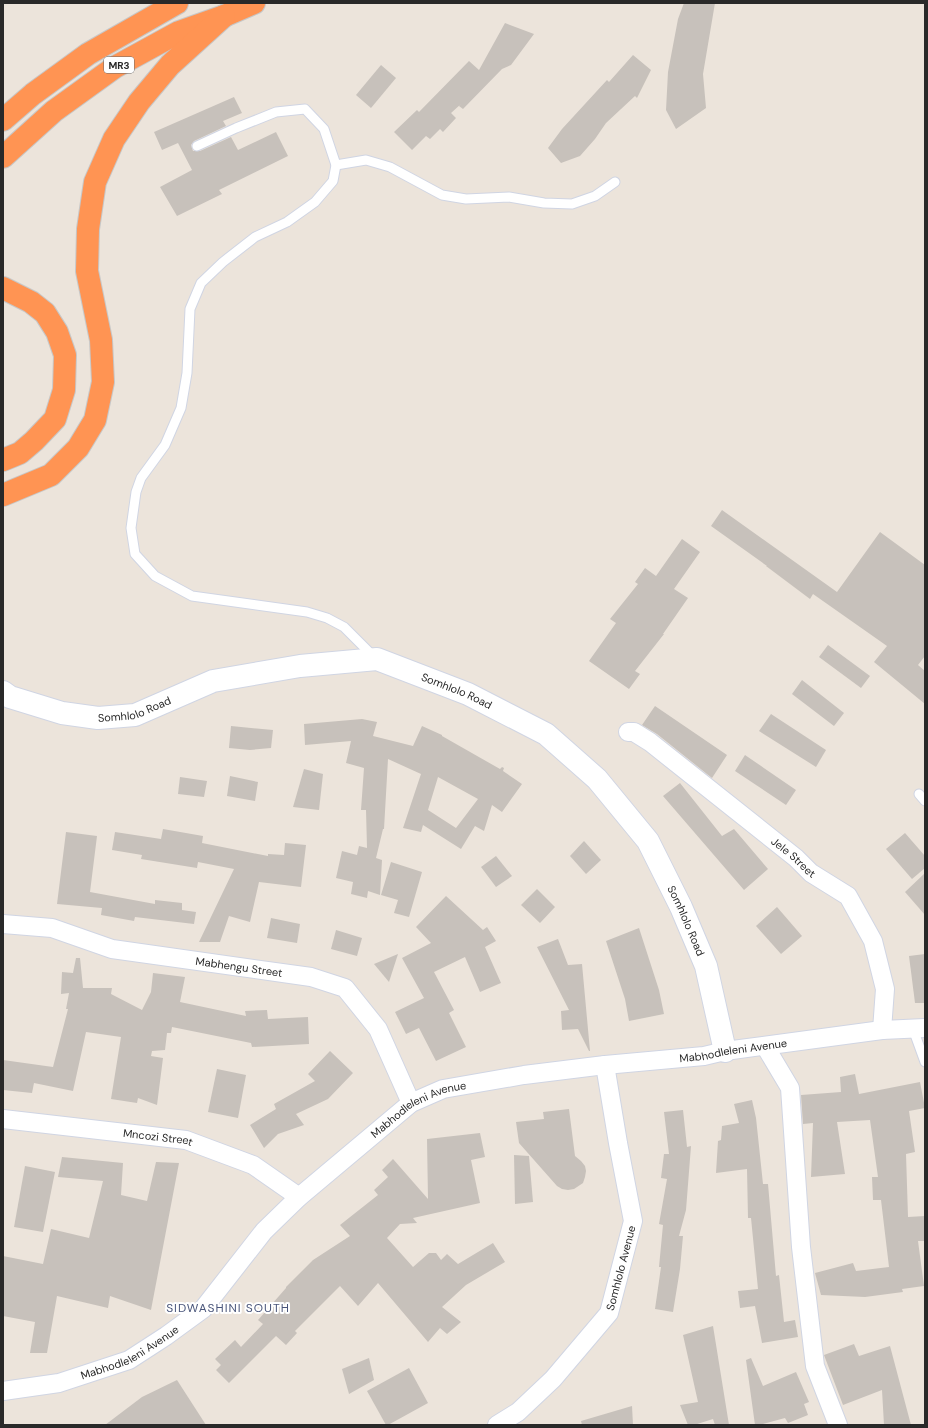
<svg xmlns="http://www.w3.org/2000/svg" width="928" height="1428" font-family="'DM Sans',sans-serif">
<rect width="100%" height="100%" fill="#ece4db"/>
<g fill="#c7c1bb" fill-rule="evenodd">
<path d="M 684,3 L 715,3 L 703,74 L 706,108 L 676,129 L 666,110 L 668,72 L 678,19 Z"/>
<path d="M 505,23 L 534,34 L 511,65 L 502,69 L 463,109 L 459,106 L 461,104 L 451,113 L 456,118 L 443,132 L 440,129 L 430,139 L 426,136 L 412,150 L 394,132 L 417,110 L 419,112 L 469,61 L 479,70 Z"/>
<path d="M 633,55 L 651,70 L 637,98 L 635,96 L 606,123 L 595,139 L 580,156 L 561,163 L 548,148 L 562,129 L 607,80 L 609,82 Z"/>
<path d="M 381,65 L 396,78 L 371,108 L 356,95 Z"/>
<path d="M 234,97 L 242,113 L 223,121 L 226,126 L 194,141 L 191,145 L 193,151 L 200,151 L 231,137 L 238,150 L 276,132 L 288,156 L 219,190 L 222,194 L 177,216 L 160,187 L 192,170 L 178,143 L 162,150 L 154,132 Z"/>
<path d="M 722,510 L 837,592 L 880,532 L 925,565 L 925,656 L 918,665 L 925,671 L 925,704 L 874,662 L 887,646 L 813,594 L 810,599 L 766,566 L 767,566 L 711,526 Z"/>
<path d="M 682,539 L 700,552 L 674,589 L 688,598 L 663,634 L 664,634 L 635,671 L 640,674 L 629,689 L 589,661 L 616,623 L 610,619 L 638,584 L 635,582 L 645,568 L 656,576 Z"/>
<path d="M 828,645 L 870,676 L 861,688 L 819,657 Z"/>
<path d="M 802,680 L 844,713 L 834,726 L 792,694 Z"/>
<path d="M 655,706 L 727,755 L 712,778 L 657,734 L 642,725 Z"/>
<path d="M 771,714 L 826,750 L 816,767 L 759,731 Z"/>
<path d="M 362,719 L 377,722 L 373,736 L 413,746 L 422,726 L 442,735 L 442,736 L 500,769 L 502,767 L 504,768 L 503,771 L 522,784 L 502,812 L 492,805 L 484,831 L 475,826 L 461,849 L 423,825 L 421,832 L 403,828 L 421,774 L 388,759 L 384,829 L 383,829 L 376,858 L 382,860 L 380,895 L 368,891 L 367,898 L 351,894 L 353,882 L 336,878 L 342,851 L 357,855 L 359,846 L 367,848 L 366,810 L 361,810 L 364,768 L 346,763 L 351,741 L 305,745 L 304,724 ZM 438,777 L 478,799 L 456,828 L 428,810 Z"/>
<path d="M 231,726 L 273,730 L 271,748 L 250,750 L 229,748 Z"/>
<path d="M 745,755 L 796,790 L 786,805 L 735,771 Z"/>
<path d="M 304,769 L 323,774 L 319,810 L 293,807 Z"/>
<path d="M 230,776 L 258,782 L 255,801 L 227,796 Z"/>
<path d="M 180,777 L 207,781 L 204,797 L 178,794 Z"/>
<path d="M 680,783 L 722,836 L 734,829 L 768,869 L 744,890 L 663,796 Z"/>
<path d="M 163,829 L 203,836 L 202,843 L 268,856 L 268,854 L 284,855 L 285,843 L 306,845 L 301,887 L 259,882 L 250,922 L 229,916 L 220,942 L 199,942 L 234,869 L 198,862 L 197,868 L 141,859 L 142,855 L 112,850 L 115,832 L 161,839 Z"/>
<path d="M 66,832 L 97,836 L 90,892 L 155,904 L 155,900 L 182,903 L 182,910 L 196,912 L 194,924 L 135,917 L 134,921 L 101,915 L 102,908 L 57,904 Z"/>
<path d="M 905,833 L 925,856 L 925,868 L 912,879 L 886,849 Z"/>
<path d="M 584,841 L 601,860 L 586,874 L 570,856 Z"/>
<path d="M 496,856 L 512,876 L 496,887 L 481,867 Z"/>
<path d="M 391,862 L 422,872 L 409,917 L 394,913 L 398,900 L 381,895 Z"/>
<path d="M 925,873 L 925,915 L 905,892 Z"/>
<path d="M 537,889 L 555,907 L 540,923 L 521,905 Z"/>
<path d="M 446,896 L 483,930 L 487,927 L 496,941 L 485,947 L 501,983 L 480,992 L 465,957 L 434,972 L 454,1010 L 449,1013 L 466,1047 L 436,1061 L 419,1028 L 406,1034 L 395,1012 L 424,998 L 402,958 L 431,943 L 416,927 Z"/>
<path d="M 777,907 L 802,936 L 781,954 L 756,926 Z"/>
<path d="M 271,918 L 300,924 L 297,943 L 267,938 Z"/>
<path d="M 639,928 L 659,990 L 664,1014 L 629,1021 L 625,999 L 606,941 Z"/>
<path d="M 336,930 L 362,938 L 357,956 L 331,949 Z"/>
<path d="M 558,939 L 568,965 L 582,964 L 590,1051 L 589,1051 L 578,1029 L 562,1030 L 561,1011 L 569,1010 L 537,947 Z"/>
<path d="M 398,954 L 389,982 L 374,964 Z"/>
<path d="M 925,954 L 925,1003 L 915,1003 L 909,956 Z"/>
<path d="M 76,958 L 80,958 L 83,988 L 112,988 L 111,994 L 142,1010 L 151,992 L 153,973 L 185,977 L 180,1002 L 246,1016 L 245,1011 L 267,1010 L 268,1019 L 308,1017 L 309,1044 L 252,1047 L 251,1043 L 172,1027 L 171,1033 L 167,1033 L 165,1050 L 152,1051 L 151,1056 L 163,1058 L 157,1105 L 138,1098 L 137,1103 L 111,1099 L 121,1037 L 86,1032 L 73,1091 L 34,1083 L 32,1093 L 3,1090 L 3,1060 L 53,1067 L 68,1009 L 66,1009 L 69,993 L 61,994 L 62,972 L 73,973 Z"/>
<path d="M 330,1051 L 353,1073 L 328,1099 L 296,1114 L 304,1125 L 278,1134 L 264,1148 L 250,1125 L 276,1109 L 274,1104 L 315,1081 L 308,1074 Z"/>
<path d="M 217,1069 L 246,1075 L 238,1118 L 208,1112 Z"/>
<path d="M 855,1074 L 859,1094 L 920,1082 L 925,1108 L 909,1111 L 915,1152 L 906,1154 L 908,1217 L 925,1216 L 925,1241 L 918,1241 L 924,1286 L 902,1289 L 903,1292 L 865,1297 L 821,1295 L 815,1273 L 853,1263 L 856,1271 L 889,1267 L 881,1200 L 873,1200 L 872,1177 L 878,1177 L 870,1120 L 837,1122 L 845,1174 L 811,1177 L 813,1123 L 803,1124 L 801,1095 L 841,1092 L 840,1077 Z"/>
<path d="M 752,1100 L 756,1118 L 763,1184 L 768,1184 L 776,1276 L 779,1275 L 784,1322 L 795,1320 L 798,1337 L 762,1343 L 755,1306 L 740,1308 L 738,1291 L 758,1289 L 751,1218 L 748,1218 L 747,1169 L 716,1173 L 718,1141 L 721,1140 L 722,1126 L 739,1123 L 734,1104 Z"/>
<path d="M 569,1109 L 575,1156 L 581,1161 L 585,1166 L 586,1171 L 585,1177 L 583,1183 L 574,1189 L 568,1190 L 562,1189 L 557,1186 L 519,1143 L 516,1122 L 544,1119 L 543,1112 Z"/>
<path d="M 683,1110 L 687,1147 L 691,1146 L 686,1210 L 679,1236 L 683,1236 L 680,1269 L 673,1312 L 655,1309 L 661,1267 L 659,1267 L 663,1225 L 659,1224 L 667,1179 L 661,1178 L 664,1154 L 669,1154 L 664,1112 Z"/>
<path d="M 480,1133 L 485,1157 L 471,1160 L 480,1203 L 413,1218 L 417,1223 L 400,1224 L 387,1238 L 413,1267 L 429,1253 L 436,1253 L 441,1260 L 447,1254 L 458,1264 L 493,1243 L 505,1262 L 466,1285 L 442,1307 L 461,1322 L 447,1334 L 440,1328 L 428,1342 L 378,1283 L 358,1306 L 340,1286 L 295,1331 L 297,1333 L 286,1345 L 276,1336 L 229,1383 L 216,1370 L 221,1365 L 215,1359 L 235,1340 L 241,1347 L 263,1324 L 258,1320 L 286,1288 L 286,1287 L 313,1260 L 350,1236 L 340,1225 L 378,1195 L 374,1190 L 388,1177 L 382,1170 L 393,1159 L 428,1199 L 427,1139 Z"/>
<path d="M 514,1155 L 529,1156 L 533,1202 L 515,1204 Z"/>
<path d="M 62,1157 L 123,1163 L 121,1195 L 147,1201 L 156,1162 L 179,1163 L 151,1310 L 110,1296 L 108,1308 L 57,1296 L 47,1353 L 30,1353 L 35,1322 L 3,1316 L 3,1256 L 43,1264 L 51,1229 L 89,1238 L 103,1181 L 58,1177 Z"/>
<path d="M 25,1166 L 55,1172 L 43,1232 L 14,1227 Z"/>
<path d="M 713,1326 L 729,1425 L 715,1425 L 713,1419 L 694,1425 L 688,1425 L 680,1405 L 698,1402 L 683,1335 Z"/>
<path d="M 854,1344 L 859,1356 L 890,1346 L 911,1425 L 884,1425 L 882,1390 L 843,1405 L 824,1355 Z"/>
<path d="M 369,1358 L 374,1380 L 349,1394 L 342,1369 Z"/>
<path d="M 751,1358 L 763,1386 L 796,1372 L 809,1402 L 804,1404 L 808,1415 L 788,1423 L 785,1418 L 759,1425 L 755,1425 L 746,1360 Z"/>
<path d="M 409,1368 L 428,1403 L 388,1425 L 386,1425 L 367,1391 Z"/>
<path d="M 177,1380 L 206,1425 L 105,1425 L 142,1397 Z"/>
<path d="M 632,1406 L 633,1425 L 582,1425 L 581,1421 Z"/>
</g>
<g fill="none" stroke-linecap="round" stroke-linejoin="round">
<g stroke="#d0d5e3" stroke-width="11">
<g id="service">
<path d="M 197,146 L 236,128 L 276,112 L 305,109 L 324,129 L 336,165 L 333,181 L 315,202 L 287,222 L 255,237 L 223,262 L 201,283 L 190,309 L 187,373 L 181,408 L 165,445 L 141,478 L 136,492 L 131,528 L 135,554 L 155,576 L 192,596 L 307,612 L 327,618 L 344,627 L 374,657"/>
<path d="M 336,165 L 366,160 L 390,167 L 442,195 L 466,199 L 509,197 L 544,203 L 572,204 L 595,196 L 615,182"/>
<path d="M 919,794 L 925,801"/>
<path d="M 913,1029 L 925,1062"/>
</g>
</g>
<g stroke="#d0d5e3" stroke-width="20">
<g id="minor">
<path id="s1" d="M 628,732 L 634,732 L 650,742 L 796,858 L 811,873 L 848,896 L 873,941 L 885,989 L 882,1030"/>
<path id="s2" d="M 3,924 L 52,928 L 112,949 L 311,977 L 345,988 L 378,1029 L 411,1103"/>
<path d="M 765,1046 L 790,1088 L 801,1247 L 815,1366 L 838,1425"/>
<path id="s3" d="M 3,1119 L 186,1140 L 253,1165 L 299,1197"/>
<path id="s4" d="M 3,1391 L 59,1383 L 129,1360 L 166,1336 L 203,1309 L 264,1231 L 299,1197 L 411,1103 L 443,1089 L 524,1075 L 605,1065 L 704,1056 L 725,1051 L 882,1030 L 925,1028"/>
<path id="s5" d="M 497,1425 L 518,1412 L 553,1379 L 609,1313 L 633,1221 L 618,1143 L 605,1065"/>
</g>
</g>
<g stroke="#d0d5e3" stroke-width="24">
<g id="tertiary">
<path id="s6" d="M 3,692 L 10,697 L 62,713 L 98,718 L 135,715 L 213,681 L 300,666 L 377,659 L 468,694 L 546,734 L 597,779 L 648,841 L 681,907 L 706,966 L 725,1051"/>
</g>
</g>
<g stroke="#c7c7c7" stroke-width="24">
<g id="motorway">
<path d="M 3,120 L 33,94 L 88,54 L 177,3"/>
<path d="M 3,157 L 54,111 L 115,67 L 179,32 L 224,16 L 254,3"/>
<path d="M 3,288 L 31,302 L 45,313 L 57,332 L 65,355 L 64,390 L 55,419 L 34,441 L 20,453 L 3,460"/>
<path d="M 3,495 L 51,475 L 78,448 L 95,420 L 103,382 L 101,340 L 87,271 L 88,229 L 95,182 L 114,139 L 139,102 L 170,65 L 224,16"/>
</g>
</g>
<use href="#service" stroke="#fff" stroke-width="9"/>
<use href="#minor" stroke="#fff" stroke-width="18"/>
<use href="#tertiary" stroke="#fff" stroke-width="22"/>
<use href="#motorway" stroke="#ff9453" stroke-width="22"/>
</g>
<g text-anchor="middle" stroke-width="4" stroke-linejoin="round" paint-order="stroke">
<rect fill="#fff" stroke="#696969" stroke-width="1" x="104" y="57" width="30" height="16" rx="3"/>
<g font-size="10" font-weight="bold" fill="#292929">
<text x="119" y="69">MR3</text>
</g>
<g font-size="11" fill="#292929" stroke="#fff">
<text dy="4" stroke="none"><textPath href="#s6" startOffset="473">Somhlolo Road</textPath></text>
<text dy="4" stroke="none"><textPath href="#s6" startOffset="137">Somhlolo Road</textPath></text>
<text dy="4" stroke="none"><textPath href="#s1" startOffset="209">Jele Street</textPath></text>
<text dy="4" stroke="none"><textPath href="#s6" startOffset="809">Somhlolo Road</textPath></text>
<text dy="4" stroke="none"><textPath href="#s2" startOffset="241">Mabhengu Street</textPath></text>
<text dy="4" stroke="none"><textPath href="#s4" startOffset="842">Mabhodleleni Avenue</textPath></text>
<text dy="4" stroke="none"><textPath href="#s4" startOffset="518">Mabhodleleni Avenue</textPath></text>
<text dy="4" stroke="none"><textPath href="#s3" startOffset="156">Mncozi Street</textPath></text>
<text dy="4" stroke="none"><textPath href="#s5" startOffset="206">Somhlolo Avenue</textPath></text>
<text dy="4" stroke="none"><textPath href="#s4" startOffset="134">Mabhodleleni Avenue</textPath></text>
</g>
<g font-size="12" letter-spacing="1" fill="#49557a" stroke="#fff">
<text x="228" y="1312">SIDWASHINI SOUTH</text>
</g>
</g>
<rect width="928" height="1428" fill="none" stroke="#292929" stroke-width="8"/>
</svg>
